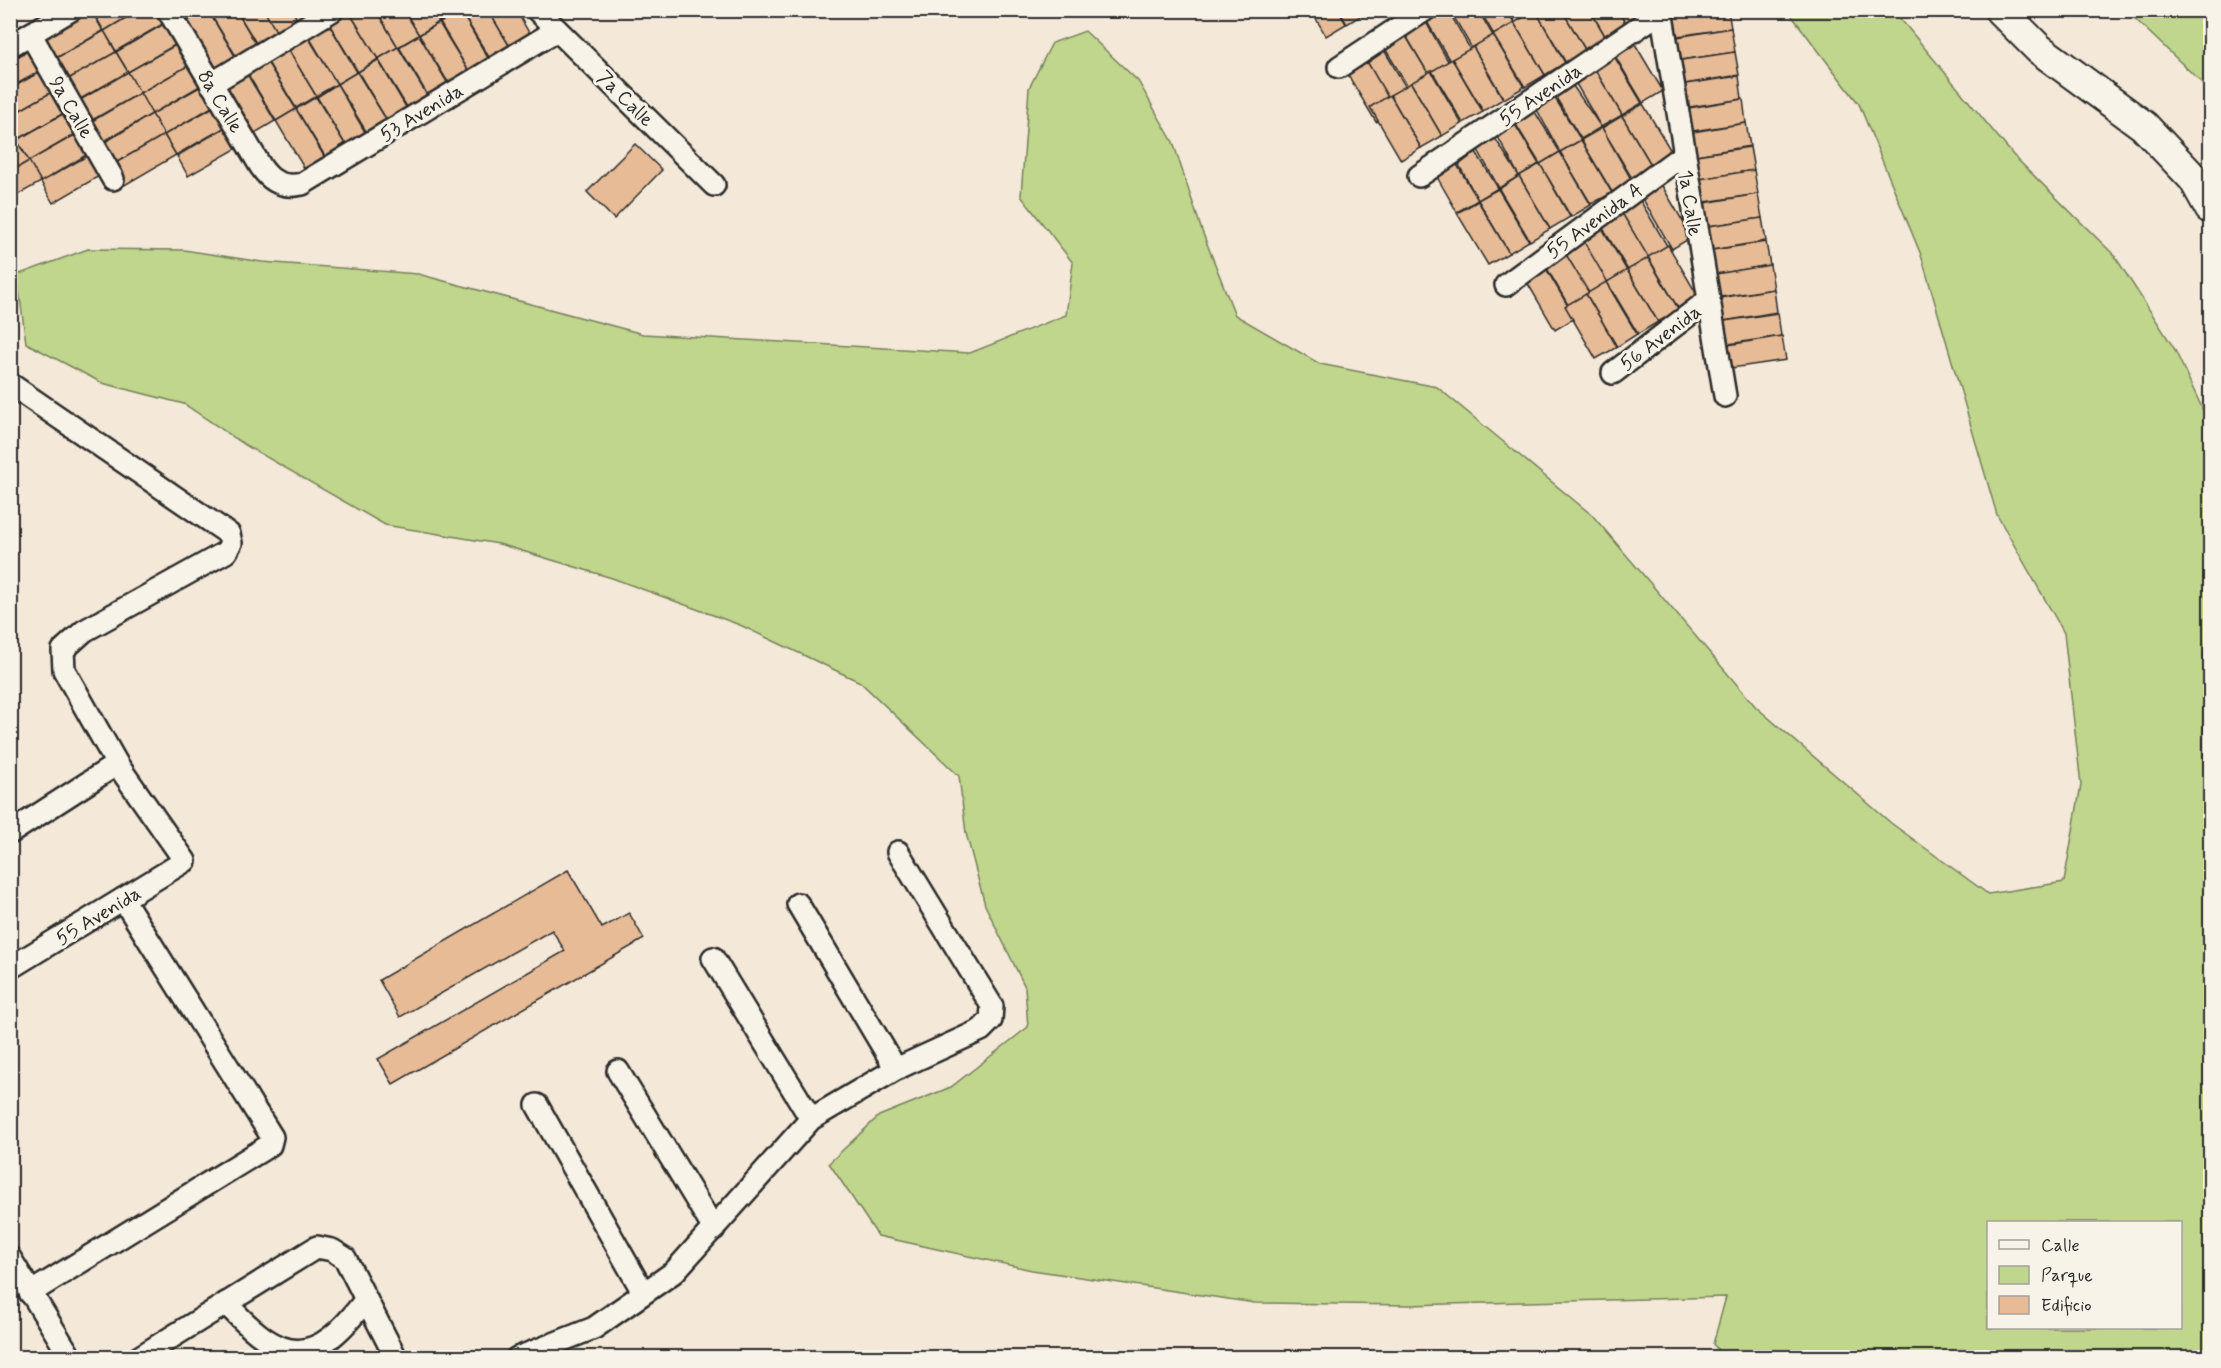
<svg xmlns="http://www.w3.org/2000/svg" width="2221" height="1368" font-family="Mynerve,sans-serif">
<rect width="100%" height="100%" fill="#f4e8d8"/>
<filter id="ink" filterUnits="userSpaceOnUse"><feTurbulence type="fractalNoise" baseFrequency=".0167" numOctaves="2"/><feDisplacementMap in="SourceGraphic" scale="12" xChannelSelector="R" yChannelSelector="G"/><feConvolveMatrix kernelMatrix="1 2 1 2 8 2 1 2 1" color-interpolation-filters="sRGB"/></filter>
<g filter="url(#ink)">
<g fill="#c0d68c" stroke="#76805c" stroke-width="1.5" fill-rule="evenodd">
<path d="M 1788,11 L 1894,11 L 2013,155 L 2114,255 L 2174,348 L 2210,425 L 2210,620 L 2204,653 L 2203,752 L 2210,853 L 2210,1357 L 1724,1357 L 1713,1344 L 1726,1297 L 1409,1305 L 1255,1303 L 1032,1270 L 878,1236 L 829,1163 L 879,1116 L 951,1087 L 1028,1027 L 1025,987 L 985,905 L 966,833 L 959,776 L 860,682 L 740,625 L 612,578 L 499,544 L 385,525 L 247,446 L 184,404 L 102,383 L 26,343 L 17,275 L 88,249 L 184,250 L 262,262 L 418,274 L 643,334 L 970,353 L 1066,315 L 1073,263 L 1021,196 L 1029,88 L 1052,43 L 1085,31 L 1138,81 L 1173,142 L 1202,231 L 1235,315 L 1320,364 L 1437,387 L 1593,516 L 1756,707 L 1891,823 L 1988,894 L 2064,882 L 2081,785 L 2064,633 L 1997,515 L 1921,255 L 1859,104 ZM 1988,1222 L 2180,1222 L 2180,1328 L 1988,1328 Z"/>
<path d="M 2127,11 L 2210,11 L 2210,97 L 2201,82 Z"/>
</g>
<g fill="#e6bb96" stroke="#2b2b2b" stroke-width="1.5">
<path d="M 91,10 L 103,31 L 51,61 L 39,40 Z"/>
<path d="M 92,10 L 139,10 L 104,31 Z"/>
<path d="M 139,10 L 162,10 L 168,21 L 116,51 L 104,31 Z"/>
<path d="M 181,10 L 203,10 L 187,20 Z"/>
<path d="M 204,10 L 208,10 L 238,61 L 218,73 L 187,21 Z"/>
<path d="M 208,10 L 236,10 L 259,49 L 239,61 Z"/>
<path d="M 236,10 L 264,10 L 279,36 L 259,48 Z"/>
<path d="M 264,10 L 292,10 L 300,24 L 279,36 Z"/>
<path d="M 292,10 L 320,10 L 300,24 Z"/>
<path d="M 341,10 L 348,10 L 378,59 L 358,72 L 326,19 Z"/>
<path d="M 348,10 L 376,10 L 398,47 L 378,59 Z"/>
<path d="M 376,10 L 404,10 L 419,35 L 398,47 Z"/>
<path d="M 404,10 L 432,10 L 439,22 L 419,35 Z"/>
<path d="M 432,10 L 459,10 L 440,22 Z"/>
<path d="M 460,10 L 488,10 L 512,50 L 492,62 Z"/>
<path d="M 460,10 L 491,63 L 471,75 L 440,23 Z"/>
<path d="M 488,10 L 516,10 L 532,38 L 512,50 Z"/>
<path d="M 1311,10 L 1338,10 L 1346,24 L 1326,36 Z"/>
<path d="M 1339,10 L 1366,10 L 1367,12 L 1347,24 Z"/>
<path d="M 1431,10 L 1448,10 L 1474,56 L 1454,68 L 1423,15 Z"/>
<path d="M 1450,10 L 1478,10 L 1498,44 L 1477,57 Z"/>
<path d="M 1480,10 L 1507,10 L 1518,30 L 1498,42 Z"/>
<path d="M 1508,10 L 1535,10 L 1540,19 L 1520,31 Z"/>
<path d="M 1535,10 L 1562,10 L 1586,51 L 1566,63 Z"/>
<path d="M 1535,10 L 1565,63 L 1545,75 L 1514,23 Z"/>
<path d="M 1562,10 L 1590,10 L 1607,39 L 1586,51 Z"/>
<path d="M 1590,10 L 1618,10 L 1627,27 L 1607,39 Z"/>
<path d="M 1618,10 L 1646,10 L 1627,26 Z"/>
<path d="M 1689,10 L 1728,10 L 1731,28 L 1671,37 L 1667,14 Z"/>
<path d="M 1423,17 L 1453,70 L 1433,82 L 1402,29 Z"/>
<path d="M 326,19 L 357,72 L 337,84 L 306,32 Z"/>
<path d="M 169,21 L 180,42 L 128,72 L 116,52 Z"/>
<path d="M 439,23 L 471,75 L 451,87 L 419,35 Z"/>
<path d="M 1514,23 L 1545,75 L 1525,87 L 1493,35 Z"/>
<path d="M 1731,28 L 1735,52 L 1675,61 L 1671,38 Z"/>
<path d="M 104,31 L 116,52 L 63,82 L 51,61 Z"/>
<path d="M 305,32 L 337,84 L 316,96 L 285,44 Z"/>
<path d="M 1404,33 L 1435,85 L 1414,97 L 1383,45 Z"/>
<path d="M 419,35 L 450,87 L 430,99 L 399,47 Z"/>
<path d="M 1493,35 L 1524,87 L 1504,99 L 1473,47 Z"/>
<path d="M 1632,39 L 1663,91 L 1643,103 L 1612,51 Z"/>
<path d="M 181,42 L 193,63 L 140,93 L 128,72 Z"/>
<path d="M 1380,43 L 1411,96 L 1390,108 L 1359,56 Z"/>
<path d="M 285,44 L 316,96 L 296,108 L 264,56 Z"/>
<path d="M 398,47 L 430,100 L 410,112 L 378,59 Z"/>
<path d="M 1473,47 L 1503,99 L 1483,111 L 1452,59 Z"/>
<path d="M 33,48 L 45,68 L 10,88 L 10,61 Z"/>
<path d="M 1611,51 L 1642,103 L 1622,115 L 1591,63 Z"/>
<path d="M 116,52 L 128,72 L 75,102 L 63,82 Z"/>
<path d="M 1735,52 L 1739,75 L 1679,85 L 1675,61 Z"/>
<path d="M 264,57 L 296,109 L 276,121 L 244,68 Z"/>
<path d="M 1365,58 L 1396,111 L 1376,122 L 1345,70 Z"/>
<path d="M 1452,59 L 1483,112 L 1463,123 L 1432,71 Z"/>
<path d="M 378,60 L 409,112 L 389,124 L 358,72 Z"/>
<path d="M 193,63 L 205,83 L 152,114 L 140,93 Z"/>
<path d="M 1591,63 L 1622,115 L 1601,127 L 1575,82 Z"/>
<path d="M 45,69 L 57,89 L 10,116 L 10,89 Z"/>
<path d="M 244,69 L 275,121 L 255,133 L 224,81 Z"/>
<path d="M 1431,71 L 1462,124 L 1442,136 L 1411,83 Z"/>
<path d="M 128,72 L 140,93 L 87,123 L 75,103 Z"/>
<path d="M 357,72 L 389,124 L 369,136 L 337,84 Z"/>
<path d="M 1739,76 L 1742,99 L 1683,108 L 1679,85 Z"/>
<path d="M 1411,83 L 1442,136 L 1421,148 L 1390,95 Z"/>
<path d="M 1571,83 L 1601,127 L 1581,139 L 1555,96 Z"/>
<path d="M 205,84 L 217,104 L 164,135 L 152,114 Z"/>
<path d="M 337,84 L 368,137 L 348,149 L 317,97 Z"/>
<path d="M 57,89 L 69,110 L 17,140 L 10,129 L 10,116 Z"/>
<path d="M 140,93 L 152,114 L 99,144 L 87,124 Z"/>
<path d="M 1390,95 L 1421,148 L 1401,160 L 1370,107 Z"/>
<path d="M 1553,95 L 1581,140 L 1560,152 L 1536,108 Z"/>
<path d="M 316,97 L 348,149 L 328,161 L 296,109 Z"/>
<path d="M 1743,99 L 1746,123 L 1686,132 L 1683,109 Z"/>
<path d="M 1643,104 L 1674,156 L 1653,168 L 1622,116 Z"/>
<path d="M 217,105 L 229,125 L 176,155 L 164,135 Z"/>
<path d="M 296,109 L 327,161 L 307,173 L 276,121 Z"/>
<path d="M 1533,109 L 1560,152 L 1540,164 L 1515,123 Z"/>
<path d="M 70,110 L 81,131 L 29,161 L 17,140 Z"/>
<path d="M 152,114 L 164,135 L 112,165 L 100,145 Z"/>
<path d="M 1622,116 L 1653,168 L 1633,180 L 1602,128 Z"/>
<path d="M 1514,123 L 1539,164 L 1519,176 L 1497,135 Z"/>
<path d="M 1746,123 L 1750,146 L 1690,156 L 1687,133 Z"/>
<path d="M 229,125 L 241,146 L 188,176 L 177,156 Z"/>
<path d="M 1602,128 L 1632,181 L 1612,192 L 1581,140 Z"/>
<path d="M 82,131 L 93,151 L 41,182 L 29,161 Z"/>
<path d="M 164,135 L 176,155 L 123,186 L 112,165 Z"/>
<path d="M 1495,138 L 1519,176 L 1499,188 L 1478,150 Z"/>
<path d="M 1581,140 L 1612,193 L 1591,204 L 1560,152 Z"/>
<path d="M 17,141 L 29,161 L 10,172 L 10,144 Z"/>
<path d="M 635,144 L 662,170 L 614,219 L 587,192 Z"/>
<path d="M 1750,147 L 1754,170 L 1694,180 L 1690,156 Z"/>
<path d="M 94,152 L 106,172 L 53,203 L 41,182 Z"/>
<path d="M 1476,152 L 1498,188 L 1478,200 L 1459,165 Z"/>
<path d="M 1560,152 L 1591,205 L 1571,217 L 1540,164 Z"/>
<path d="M 29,161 L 41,182 L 10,199 L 10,172 Z"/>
<path d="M 1456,163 L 1478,200 L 1457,212 L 1437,177 Z"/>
<path d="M 1540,164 L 1570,217 L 1550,229 L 1519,176 Z"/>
<path d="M 1754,170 L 1758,194 L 1698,203 L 1694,180 Z"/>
<path d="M 1519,176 L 1550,229 L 1530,241 L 1499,189 Z"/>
<path d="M 1661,184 L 1692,237 L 1672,249 L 1641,196 Z"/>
<path d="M 1498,189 L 1529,241 L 1509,253 L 1478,200 Z"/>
<path d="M 1758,194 L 1762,218 L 1702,227 L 1698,204 Z"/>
<path d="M 1638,197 L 1669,249 L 1649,261 L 1618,209 Z"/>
<path d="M 1478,201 L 1509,253 L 1488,265 L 1457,213 Z"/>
<path d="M 1622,213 L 1653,265 L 1632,277 L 1601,225 Z"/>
<path d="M 1762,218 L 1766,241 L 1706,251 L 1702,227 Z"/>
<path d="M 1602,228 L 1633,281 L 1612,293 L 1581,240 Z"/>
<path d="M 1583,240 L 1614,293 L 1594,305 L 1563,252 Z"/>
<path d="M 1766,242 L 1770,265 L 1710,275 L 1706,251 Z"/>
<path d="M 1668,245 L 1699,298 L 1679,310 L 1648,257 Z"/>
<path d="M 1564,251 L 1595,303 L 1574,315 L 1544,263 Z"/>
<path d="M 1648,258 L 1679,310 L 1658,322 L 1627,270 Z"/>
<path d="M 1544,265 L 1575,318 L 1555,330 L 1524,277 Z"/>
<path d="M 1770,265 L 1774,289 L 1714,298 L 1710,275 Z"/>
<path d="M 1627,270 L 1658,322 L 1638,334 L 1607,282 Z"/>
<path d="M 1606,282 L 1637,334 L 1617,347 L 1586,294 Z"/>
<path d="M 1774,289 L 1777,312 L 1718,322 L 1714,299 Z"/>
<path d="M 1586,294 L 1617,347 L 1596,359 L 1565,306 Z"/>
<path d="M 1778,313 L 1781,336 L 1722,345 L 1718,322 Z"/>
<path d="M 1782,336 L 1786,360 L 1725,369 L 1722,346 Z"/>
<path d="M 568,870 L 602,928 L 629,913 L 644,939 L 393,1084 L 378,1059 L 565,951 L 552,930 L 400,1017 L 379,980 Z"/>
</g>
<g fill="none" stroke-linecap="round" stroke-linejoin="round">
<g stroke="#2b2b2b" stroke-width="26">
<g id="minor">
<path d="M 168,10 L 261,167 C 271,182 284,188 302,184 L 557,30"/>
<path d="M 537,10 L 714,185"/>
<path d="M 1661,10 L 1725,396"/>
<path d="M 31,35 L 113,179"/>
<path d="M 10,46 L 71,10"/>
<path d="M 1339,67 L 1425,10"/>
<path d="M 211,84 L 333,10"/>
<path d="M 1419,176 L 1661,12"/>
<path d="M 1506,285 L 1683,155"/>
<path d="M 1613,373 L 1707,301"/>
<path d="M 10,384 L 229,534 L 231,543 L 226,552 L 84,631 L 63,650 L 64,670 L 117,764 L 185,861 L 10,968"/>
<path d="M 10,833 L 117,764"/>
<path d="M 798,904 L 896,1069"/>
<path d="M 713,958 L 811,1119"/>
<path d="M 618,1071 L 714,1229"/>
<path d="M 537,1105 L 643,1292"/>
<path d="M 10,1258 L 71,1358"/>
<path d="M 30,1293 L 270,1145 L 272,1137 L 123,899"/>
<path d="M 226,1303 C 283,1366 315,1368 366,1299"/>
<path d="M 138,1358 L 317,1247 L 332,1250 L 345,1258 L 396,1358"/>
<path d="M 517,1358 L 594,1328 L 674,1272 L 811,1119 L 896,1069 L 981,1030 L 991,1020 L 992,1006 L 898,852"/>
</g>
</g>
<g stroke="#2b2b2b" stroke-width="34">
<path id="secondary" d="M 2000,10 L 2039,49 L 2144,126 L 2194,179 L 2210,208"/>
</g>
<use href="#minor" stroke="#f7f3e8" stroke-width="21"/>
<use href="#secondary" stroke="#f7f3e8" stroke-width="30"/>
</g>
</g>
<g text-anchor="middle" stroke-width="6" stroke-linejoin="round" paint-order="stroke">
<g font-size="20" fill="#2b2b2b" stroke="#f7f3e8">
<text transform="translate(1540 94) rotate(-34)" y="7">55 Avenida</text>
<text transform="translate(626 98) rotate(45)" y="7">7a Calle</text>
<text transform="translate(221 101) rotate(59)" y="7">8a Calle</text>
<text transform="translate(72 107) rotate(60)" y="7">9a Calle</text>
<text transform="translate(421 112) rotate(-31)" y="7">53 Avenida</text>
<text transform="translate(1691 203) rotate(81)" y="7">1a Calle</text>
<text transform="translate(1594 220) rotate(-36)" y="7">55 Avenida A</text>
<text transform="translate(1660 337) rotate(-37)" y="7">56 Avenida</text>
<text transform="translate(98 915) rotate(-31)" y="7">55 Avenida</text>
</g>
</g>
<rect width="2221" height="1368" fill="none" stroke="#f7f3e8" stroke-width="36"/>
<rect x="18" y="18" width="2185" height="1332" fill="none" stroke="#2b2b2b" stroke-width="2" filter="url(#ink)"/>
<rect x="1987" y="1221" width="195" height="108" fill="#f7f3e8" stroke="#a5a39c" stroke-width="1.5"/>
<rect x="1999" y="1240" width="30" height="9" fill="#f7f3e8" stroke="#a5a39c" stroke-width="1.5"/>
<text x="2041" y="1251" font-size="18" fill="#2b2b2b">Calle</text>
<rect x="1999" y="1266" width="30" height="18" fill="#c0d68c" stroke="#a5a39c" stroke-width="1.5"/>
<text x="2041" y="1281" font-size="18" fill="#2b2b2b">Parque</text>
<rect x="1999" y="1296" width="30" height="18" fill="#e6bb96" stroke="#a5a39c" stroke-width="1.5"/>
<text x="2041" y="1311" font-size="18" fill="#2b2b2b">Edificio</text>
</svg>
